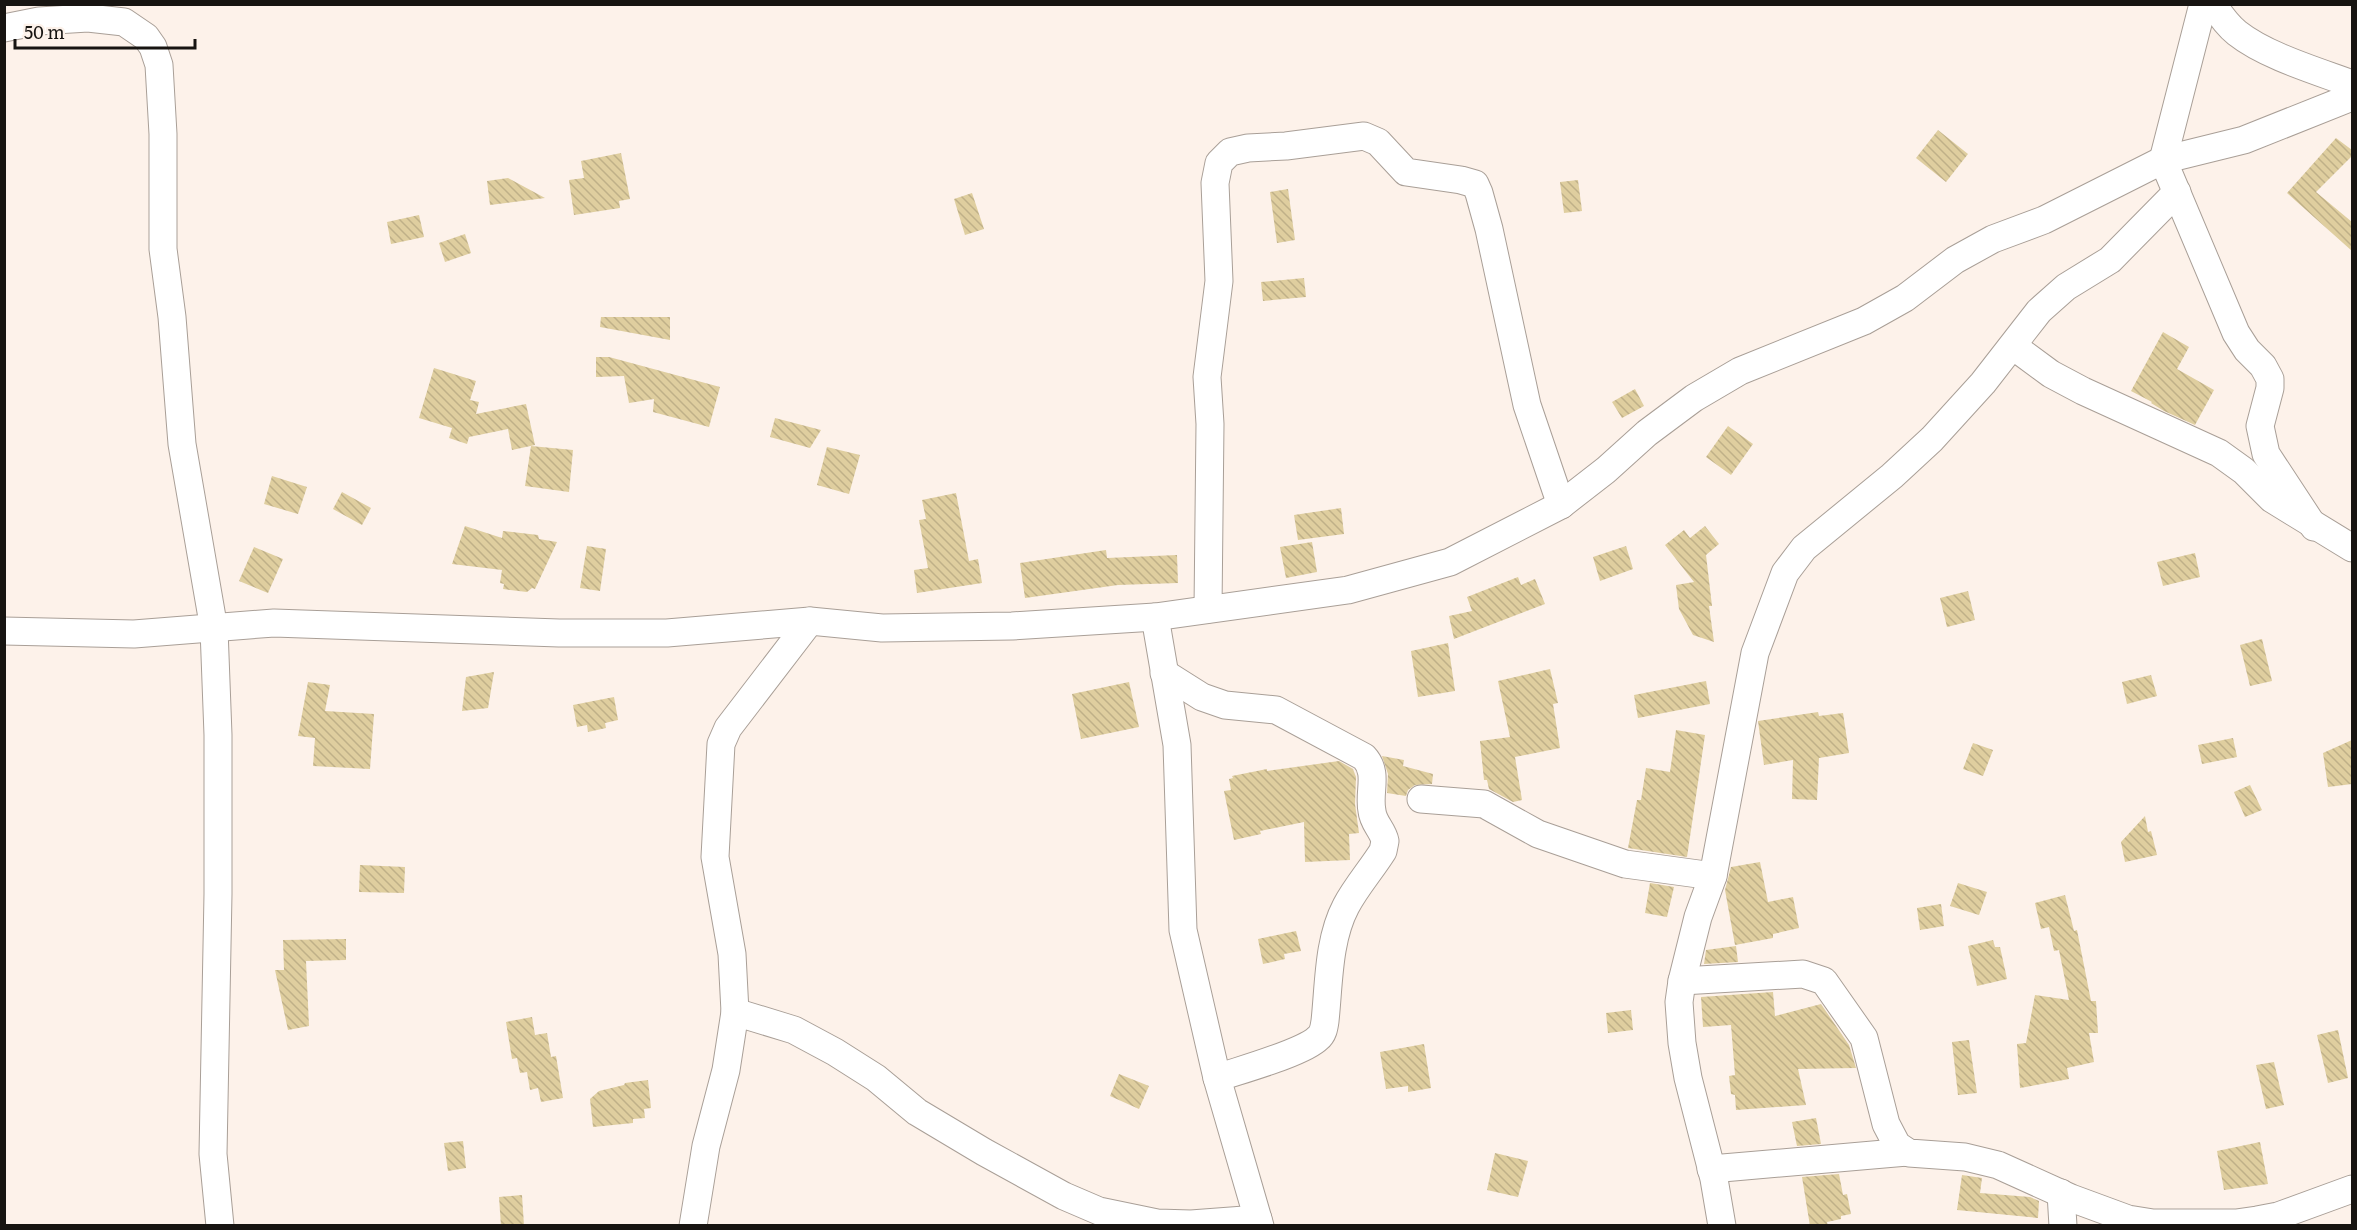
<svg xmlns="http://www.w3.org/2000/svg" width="2357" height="1230" font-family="Literata,serif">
<defs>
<pattern id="building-back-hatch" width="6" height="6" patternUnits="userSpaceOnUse" patternTransform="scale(1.5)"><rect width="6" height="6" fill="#dfce9f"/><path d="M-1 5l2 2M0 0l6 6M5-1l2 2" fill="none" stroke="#bfb088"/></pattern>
</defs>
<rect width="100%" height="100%" fill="#fdf2ea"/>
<g fill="url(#building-back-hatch)">
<path d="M 1938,130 L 1968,154 L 1946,182 L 1916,158 Z"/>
<path d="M 2336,138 L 2352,150 L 2352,156 L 2316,192 L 2352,222 L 2352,251 L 2287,193 Z"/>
<path d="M 621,153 L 630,199 L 619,201 L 620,208 L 574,215 L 569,180 L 584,178 L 581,161 Z"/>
<path d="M 508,178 L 545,198 L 490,205 L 487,181 Z"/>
<path d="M 1578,180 L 1582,211 L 1564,213 L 1560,182 Z"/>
<path d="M 1288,189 L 1295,240 L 1277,243 L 1270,192 Z"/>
<path d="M 972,193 L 984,229 L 965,235 L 954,199 Z"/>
<path d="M 419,215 L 424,237 L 391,244 L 387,222 Z"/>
<path d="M 465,234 L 471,253 L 445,262 L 439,243 Z"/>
<path d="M 1304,278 L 1306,297 L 1263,301 L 1261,282 Z"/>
<path d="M 601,317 L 670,317 L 670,340 L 600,327 Z"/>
<path d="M 2163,332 L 2189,347 L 2177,369 L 2214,390 L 2195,425 L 2164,411 L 2151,403 L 2152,402 L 2131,391 Z"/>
<path d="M 596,357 L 609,357 L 720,387 L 709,427 L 653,412 L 654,399 L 629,403 L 624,376 L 596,377 Z"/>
<path d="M 434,368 L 476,381 L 470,400 L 479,402 L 476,414 L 526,404 L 535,445 L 512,450 L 508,429 L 469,437 L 467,444 L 449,438 L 452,428 L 419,418 Z"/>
<path d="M 1635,389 L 1644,406 L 1622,418 L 1612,402 Z"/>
<path d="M 775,418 L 821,430 L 810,448 L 770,437 Z"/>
<path d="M 1728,426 L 1753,444 L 1731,475 L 1706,457 Z"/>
<path d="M 531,446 L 573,450 L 569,492 L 525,486 Z"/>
<path d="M 827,447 L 860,455 L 849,494 L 817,485 Z"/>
<path d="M 272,476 L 307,487 L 298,514 L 264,504 Z"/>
<path d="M 342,492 L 371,508 L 362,525 L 333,509 Z"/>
<path d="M 956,493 L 969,561 L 978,559 L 982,583 L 917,593 L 914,570 L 928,568 L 919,520 L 926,519 L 922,500 Z"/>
<path d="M 1341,508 L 1344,534 L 1298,540 L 1294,515 Z"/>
<path d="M 465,526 L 502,538 L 503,531 L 538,535 L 539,539 L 557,542 L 535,589 L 532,588 L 527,592 L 503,589 L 504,584 L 500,583 L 502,570 L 452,564 Z"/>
<path d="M 1705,526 L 1719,544 L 1706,555 L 1712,606 L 1709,606 L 1714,642 L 1693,635 L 1679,609 L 1676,585 L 1694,582 L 1665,545 L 1684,530 L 1690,538 Z"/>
<path d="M 1312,542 L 1317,572 L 1286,578 L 1280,547 Z"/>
<path d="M 587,546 L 606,549 L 600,591 L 580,588 Z"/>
<path d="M 1626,546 L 1633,569 L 1600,581 L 1593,557 Z"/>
<path d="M 254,547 L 283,559 L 268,593 L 239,581 Z"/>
<path d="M 1106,550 L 1107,558 L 1177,555 L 1178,583 L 1118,585 L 1025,598 L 1020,563 Z"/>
<path d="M 2195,553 L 2200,577 L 2163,586 L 2157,562 Z"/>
<path d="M 1518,577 L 1521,585 L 1535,579 L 1545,604 L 1454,639 L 1449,616 L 1472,611 L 1467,597 Z"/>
<path d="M 1968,591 L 1975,620 L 1947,627 L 1940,598 Z"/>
<path d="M 2262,639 L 2272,681 L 2250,686 L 2240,645 Z"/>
<path d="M 1448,643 L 1455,691 L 1418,697 L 1411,651 Z"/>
<path d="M 1550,669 L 1558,703 L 1553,704 L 1560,748 L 1515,757 L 1522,800 L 1513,802 L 1489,789 L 1487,780 L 1484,780 L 1480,741 L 1510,737 L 1498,681 Z"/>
<path d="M 494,672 L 488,708 L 462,711 L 466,677 Z"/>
<path d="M 2151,675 L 2157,696 L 2127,704 L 2122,682 Z"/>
<path d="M 1706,681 L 1710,704 L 1638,718 L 1634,695 Z"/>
<path d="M 308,682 L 330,685 L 325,711 L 374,714 L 370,769 L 313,766 L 315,738 L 298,736 Z"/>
<path d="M 1129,682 L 1139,727 L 1081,739 L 1072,694 Z"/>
<path d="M 614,697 L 618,720 L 605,723 L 606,728 L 588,732 L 587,725 L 577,727 L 573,705 Z"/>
<path d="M 1818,712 L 1819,716 L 1843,713 L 1849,753 L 1819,758 L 1817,800 L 1792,799 L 1793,760 L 1764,765 L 1758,721 Z"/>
<path d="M 1676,730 L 1705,735 L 1687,857 L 1628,848 L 1637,800 L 1641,800 L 1646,768 L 1670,772 Z"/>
<path d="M 2233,738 L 2237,757 L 2202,764 L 2198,745 Z"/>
<path d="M 2352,740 L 2352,784 L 2328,787 L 2323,753 Z"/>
<path d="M 1973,743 L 1993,750 L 1983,776 L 1963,769 Z"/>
<path d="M 1382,756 L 1404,760 L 1403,766 L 1433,774 L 1432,784 L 1415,785 L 1408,790 L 1406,796 L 1387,793 L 1388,774 Z"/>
<path d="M 1339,761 L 1353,769 L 1356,777 L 1355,804 L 1359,833 L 1349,834 L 1350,860 L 1305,862 L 1304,822 L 1260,831 L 1261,834 L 1234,840 L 1224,791 L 1231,790 L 1229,779 L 1233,778 L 1232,776 L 1267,769 L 1267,771 Z"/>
<path d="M 2250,785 L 2262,810 L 2245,817 L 2234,792 Z"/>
<path d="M 2145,816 L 2148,832 L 2151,831 L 2157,855 L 2125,862 L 2121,842 Z"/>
<path d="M 1760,862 L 1768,902 L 1793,897 L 1799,928 L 1773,934 L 1773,938 L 1735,945 L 1725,890 L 1731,867 Z"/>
<path d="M 360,865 L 405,867 L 404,893 L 359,892 Z"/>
<path d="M 1650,883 L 1674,887 L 1667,917 L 1645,913 Z"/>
<path d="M 1958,883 L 1987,892 L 1979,915 L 1950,906 Z"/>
<path d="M 2065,895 L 2074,931 L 2077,930 L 2091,1001 L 2096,1001 L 2098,1033 L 2089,1033 L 2094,1062 L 2067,1068 L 2069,1079 L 2020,1088 L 2017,1044 L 2026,1043 L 2035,995 L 2069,1000 L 2059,950 L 2054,951 L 2049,927 L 2041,929 L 2035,903 Z"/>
<path d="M 1941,904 L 1944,926 L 1920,930 L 1917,908 Z"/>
<path d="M 1296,931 L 1301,951 L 1284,954 L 1285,959 L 1263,964 L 1258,939 Z"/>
<path d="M 346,939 L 346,960 L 306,961 L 309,1026 L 288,1030 L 275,970 L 284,970 L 283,940 Z"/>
<path d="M 1993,940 L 1995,947 L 2000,947 L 2007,979 L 1977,986 L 1968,946 Z"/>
<path d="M 1736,946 L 1738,962 L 1704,964 L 1706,950 Z"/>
<path d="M 1773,992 L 1775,1016 L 1821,1004 L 1849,1045 L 1856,1068 L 1798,1069 L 1806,1105 L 1736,1110 L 1735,1095 L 1731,1094 L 1729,1076 L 1735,1075 L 1731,1025 L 1703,1027 L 1701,997 Z"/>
<path d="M 1631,1010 L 1633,1030 L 1608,1033 L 1606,1013 Z"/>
<path d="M 532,1017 L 535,1035 L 547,1033 L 551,1057 L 556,1056 L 563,1098 L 541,1102 L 538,1088 L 530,1090 L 527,1072 L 520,1073 L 517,1058 L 512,1059 L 506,1022 Z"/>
<path d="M 2338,1030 L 2348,1078 L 2328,1083 L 2317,1035 Z"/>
<path d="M 1969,1040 L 1977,1093 L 1958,1095 L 1952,1042 Z"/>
<path d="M 1424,1044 L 1431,1088 L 1408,1092 L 1408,1086 L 1386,1089 L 1380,1052 Z"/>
<path d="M 2274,1062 L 2284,1105 L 2266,1109 L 2256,1065 Z"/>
<path d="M 1119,1074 L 1149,1086 L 1139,1109 L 1110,1096 Z"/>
<path d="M 648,1080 L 651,1108 L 644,1109 L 645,1118 L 633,1119 L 633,1123 L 593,1127 L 590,1099 L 599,1091 L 624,1085 L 625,1083 Z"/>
<path d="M 1816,1118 L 1821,1144 L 1797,1146 L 1792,1122 Z"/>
<path d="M 463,1141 L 466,1168 L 448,1171 L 444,1143 Z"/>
<path d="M 2260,1142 L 2268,1184 L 2224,1190 L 2217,1151 Z"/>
<path d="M 1495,1153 L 1528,1161 L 1518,1197 L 1487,1190 Z"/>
<path d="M 1839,1174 L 1843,1195 L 1847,1194 L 1851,1214 L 1841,1216 L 1841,1219 L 1827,1222 L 1828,1226 L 1810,1226 L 1802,1177 Z"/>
<path d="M 1962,1175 L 1982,1178 L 1980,1193 L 2030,1197 L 2039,1201 L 2038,1218 L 1957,1210 Z"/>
<path d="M 522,1195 L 524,1226 L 501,1226 L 499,1197 Z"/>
</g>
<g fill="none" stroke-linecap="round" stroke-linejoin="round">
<g stroke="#a99f97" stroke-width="29">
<g id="street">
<path d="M 2203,4 L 2163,160 L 2236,333 L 2247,350 L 2263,366 L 2270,379 L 2270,388 L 2260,426 L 2266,454 L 2314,527"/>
<path d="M 2213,4 C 2220,15 2227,25 2237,33 C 2266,56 2317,71 2352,84"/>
<path d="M 4,28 L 39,21 L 88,18 L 124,22 L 146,37 L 153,47 L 159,65 L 163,134 L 163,249 L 172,317 L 182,444 L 214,629 L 218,735 L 218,894 L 213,1154 L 220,1226"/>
<path d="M 2013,346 L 2051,374 L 2083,391 L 2219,453 L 2244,471 L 2272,499 L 2352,548"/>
<path d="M 1208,609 L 1210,424 L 1207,377 L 1219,281 L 1215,183 L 1219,163 L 1230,152 L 1248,148 L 1286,146 L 1364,136 L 1378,142 L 1406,172 L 1461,180 L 1475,184 L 1479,193 L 1489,229 L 1527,405 L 1561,505"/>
<path d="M 1155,617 L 1177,745 L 1183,930 L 1217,1078 L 1260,1226"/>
<path d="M 4,631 L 134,634 L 274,623 L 559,633 L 667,633 L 810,621 L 882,628 L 1012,626 L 1155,617 L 1348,590 L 1450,562 L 1561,505 L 1606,470 L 1647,433 L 1694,398 L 1740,371 L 1864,321 L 1905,298 L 1955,260 L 1993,239 L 2044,220 L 2163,160 L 2244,140 L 2352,97"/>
<path d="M 1164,673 L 1202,697 L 1225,705 L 1276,710 L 1364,757 C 1379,773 1368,792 1372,811 C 1373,823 1383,830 1385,841 L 1383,851 C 1371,870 1356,887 1346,906 C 1328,940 1329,984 1325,1021 C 1324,1028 1323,1034 1318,1038 C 1303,1053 1240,1070 1217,1078"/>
<path d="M 1421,799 L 1484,804 L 1538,834 L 1625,864 L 1713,876"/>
<path d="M 1682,981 L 1803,974 L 1824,981 L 1864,1038 L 1886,1124 L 1897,1145 L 1909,1153 L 1965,1157 L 1998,1165 L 2071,1198 L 2128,1219 L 2153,1223 L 2236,1223 L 2257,1220 L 2278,1216 L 2352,1189"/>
<path d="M 735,1012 L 794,1030 L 835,1052 L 876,1078 L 917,1112 L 984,1152 L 1064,1196 L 1099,1211 L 1157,1223 L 1191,1224 L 1258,1219"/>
<path d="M 1711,1169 L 1907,1152"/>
<path d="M 2061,1193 L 2063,1226"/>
<path d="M 693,1226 L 706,1146 L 726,1070 L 735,1012 L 732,954 L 715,857 L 721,744 L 728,728 L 810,621"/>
<path d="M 1722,1226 L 1714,1179 L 1688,1078 L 1682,1043 L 1679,1002 L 1682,981 L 1698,917 L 1713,876 L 1755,653 L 1785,573 L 1804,548 L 1892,476 L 1932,439 L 1983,383 L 2039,311 L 2066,287 L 2110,260 L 2177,192"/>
</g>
</g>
<use href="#street" stroke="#fff" stroke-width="27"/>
</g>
<rect width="2357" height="1230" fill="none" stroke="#171411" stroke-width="12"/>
<path d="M15 39v9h180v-9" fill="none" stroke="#171411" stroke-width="3"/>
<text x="24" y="39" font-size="18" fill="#171411" stroke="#fdf2ea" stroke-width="4.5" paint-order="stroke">50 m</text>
</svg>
